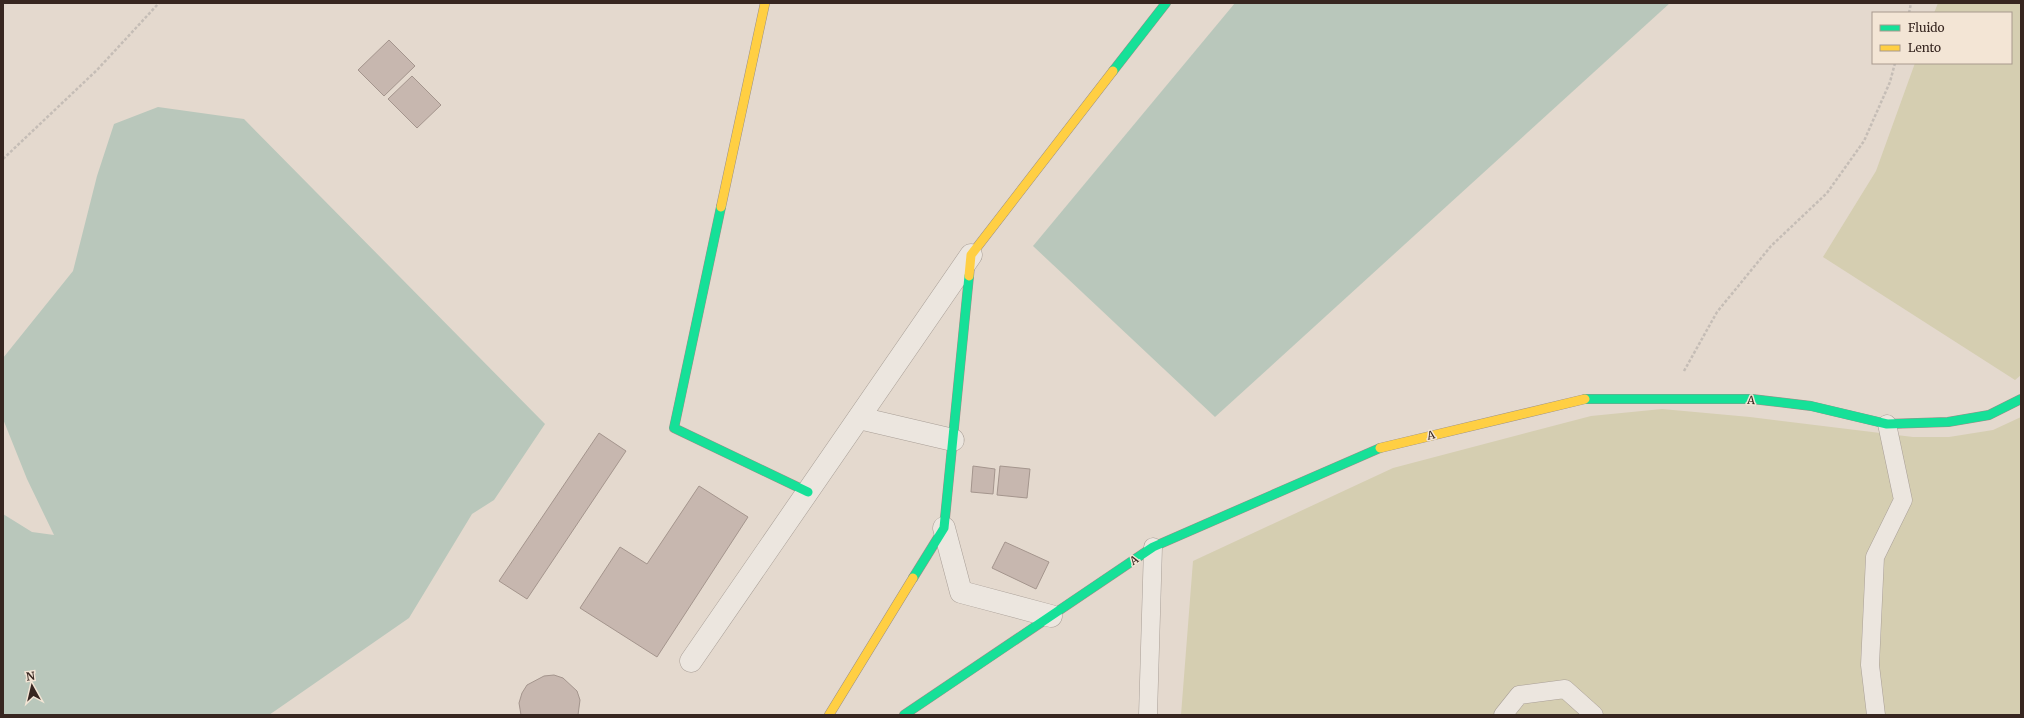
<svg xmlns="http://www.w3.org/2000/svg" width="2024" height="718" font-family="Merriweather,serif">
<rect width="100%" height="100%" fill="#e4d9ce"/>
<g fill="#d5ceb1">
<path d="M 1938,3 L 2021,3 L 2021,375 L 2015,380 L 1823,257 L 1876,171 L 1915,63 L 2011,63 L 2011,13 L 1934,13 Z"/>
<path d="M 1662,409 L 1750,417 L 1913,437 L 1949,437 L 1993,430 L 2021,417 L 2021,715 L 1181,715 L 1193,561 L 1393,468 L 1591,416 Z"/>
</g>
<g fill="#b9c7bb">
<path d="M 1235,3 L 1670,3 L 1215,417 L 1033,246 Z"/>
<path d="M 158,107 L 244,119 L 545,424 L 494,500 L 472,514 L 409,618 L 269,715 L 3,715 L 3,514 L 32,532 L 54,535 L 27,479 L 3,419 L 3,358 L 73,271 L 97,176 L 114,124 Z"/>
</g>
<g fill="#c7b7af" stroke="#a4958d">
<path d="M 389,40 L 415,66 L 384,96 L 358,70 Z"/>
<path d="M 412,76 L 441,105 L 417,128 L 388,99 Z"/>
<path d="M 599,433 L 626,451 L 527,599 L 499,581 Z"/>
<path d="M 973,466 L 995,469 L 993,494 L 971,492 Z"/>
<path d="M 1000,466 L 1030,469 L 1027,498 L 997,495 Z"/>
<path d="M 699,486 L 748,517 L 657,657 L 580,608 L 620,547 L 647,564 Z"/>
<path d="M 1005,542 L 1049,562 L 1036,589 L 992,568 Z"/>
<path d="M 554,675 L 563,678 L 577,691 L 580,700 L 578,715 L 521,715 L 519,703 L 522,693 L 527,685 L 544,676 Z"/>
</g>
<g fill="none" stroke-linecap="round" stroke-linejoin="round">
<g stroke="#a99f97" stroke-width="19">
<g id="lane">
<path d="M 1148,715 L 1153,547"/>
<path d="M 1503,715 L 1519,695 L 1565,689 L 1594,715"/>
<path d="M 1876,715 L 1870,665 L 1875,557 L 1903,500 L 1887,424"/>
</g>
</g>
<g stroke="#a99f97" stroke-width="23">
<g id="street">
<path d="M 859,418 L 953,440"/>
<path d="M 944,528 L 961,592 L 1051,616"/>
<path d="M 691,661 L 971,255"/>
</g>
</g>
<g stroke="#998e87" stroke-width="10">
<g id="fast">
<path d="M 1113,71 L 1166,3"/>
<path d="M 721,207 L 674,428 L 808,492"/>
<path d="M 1585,399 L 1752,399 L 1811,406 L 1887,424 L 1948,422 L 1989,415 L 2021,399"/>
<path d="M 913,578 L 944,528 L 969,276"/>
<path d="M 904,715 L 1153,547 L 1380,448"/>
</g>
</g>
<g stroke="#998e87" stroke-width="10">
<g id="slow">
<path d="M 721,207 L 765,3"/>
<path d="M 969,276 L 971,255 L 1113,71"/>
<path d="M 1380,448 L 1585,399"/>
<path d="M 829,715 L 913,578"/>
</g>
</g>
<g stroke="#c5bdb6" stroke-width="2.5" stroke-dasharray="3 2" stroke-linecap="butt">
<path d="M 1909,13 L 1911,3"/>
<path d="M 3,159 L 97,70 L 159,3"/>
<path d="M 1684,371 L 1717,312 L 1771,246 L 1827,193 L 1864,141 L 1890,82 L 1895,63"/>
</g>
<use href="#lane" stroke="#ece6df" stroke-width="18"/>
<use href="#street" stroke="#ece6df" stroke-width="22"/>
<use href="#fast" stroke="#16e098" stroke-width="9"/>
<use href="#slow" stroke="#ffcf43" stroke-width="9"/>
</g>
<g text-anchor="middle" stroke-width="3" stroke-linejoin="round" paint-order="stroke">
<g font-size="11" fill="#372620" stroke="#f3e5d5">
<text transform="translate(1751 400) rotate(3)" y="4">A</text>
<text transform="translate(1431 435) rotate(-13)" y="4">A</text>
<text transform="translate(1134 560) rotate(-34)" y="4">A</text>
</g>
</g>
<rect width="2024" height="718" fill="none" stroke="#372620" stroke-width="8"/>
<rect x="1872" y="12" width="140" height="52" fill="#f3e5d5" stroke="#a8998d"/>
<rect x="1880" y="25" width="20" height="6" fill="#16e098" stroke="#a8998d"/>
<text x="1908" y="32" font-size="12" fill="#372620">Fluido</text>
<rect x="1880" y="45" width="20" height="6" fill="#ffcf43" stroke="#a8998d"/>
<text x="1908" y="52" font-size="12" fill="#372620">Lento</text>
<g transform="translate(32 686) rotate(352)" stroke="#f3e5d5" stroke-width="3" paint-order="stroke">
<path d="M0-3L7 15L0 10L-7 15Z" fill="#372620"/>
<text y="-6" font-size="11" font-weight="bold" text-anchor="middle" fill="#372620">N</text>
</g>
</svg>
